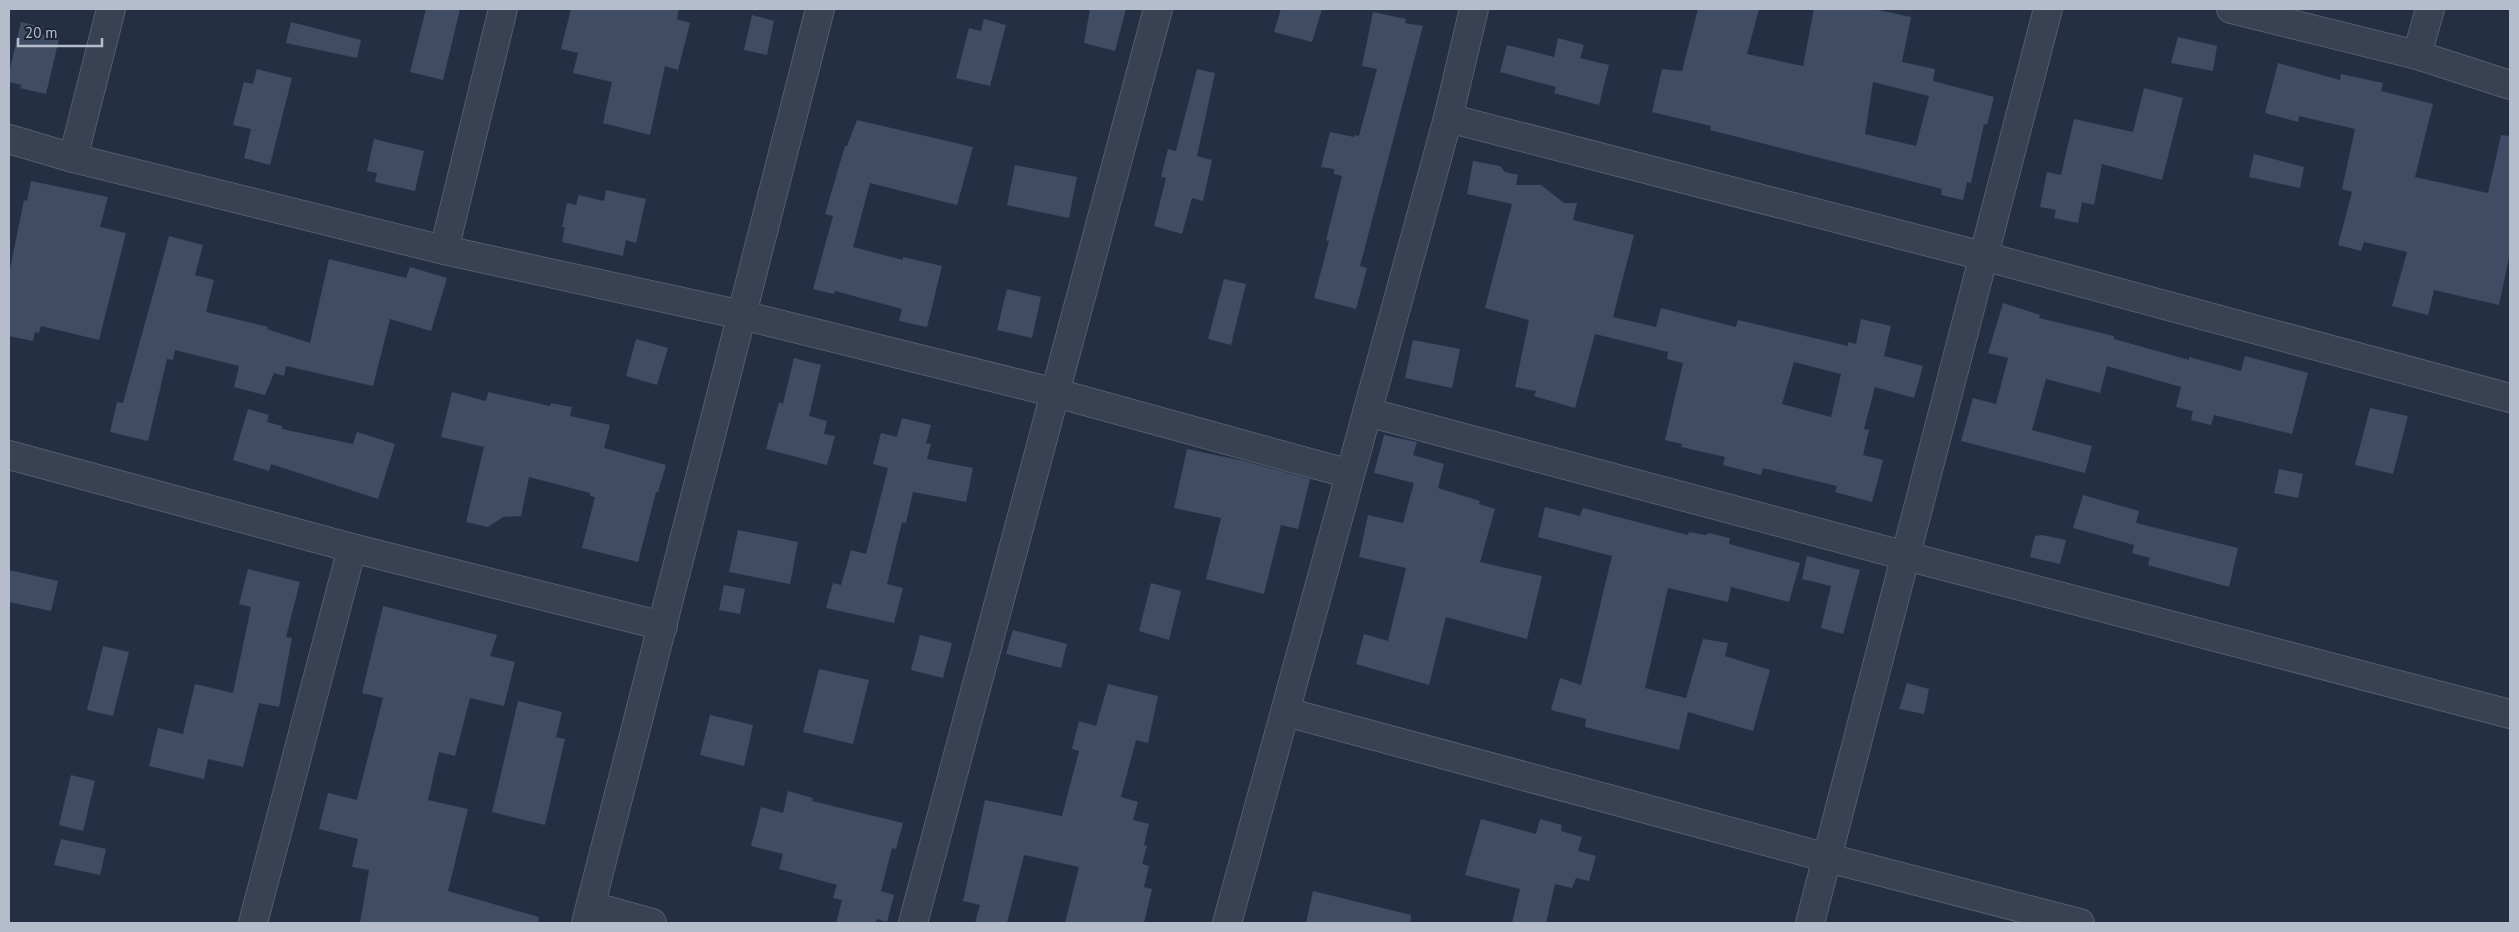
<svg xmlns="http://www.w3.org/2000/svg" width="2519" height="932" font-family="'PT Sans',sans-serif">
<rect width="100%" height="100%" fill="#242f43"/>
<g fill="#404c64" fill-rule="evenodd">
<path d="M 426,9 L 460,9 L 443,80 L 410,72 Z"/>
<path d="M 571,9 L 679,9 L 677,19 L 690,23 L 678,70 L 665,66 L 650,135 L 603,123 L 612,82 L 573,73 L 578,53 L 561,49 Z"/>
<path d="M 1090,9 L 1126,9 L 1115,51 L 1084,43 Z"/>
<path d="M 1281,9 L 1322,9 L 1312,42 L 1274,32 Z"/>
<path d="M 1698,9 L 1759,9 L 1747,54 L 1803,66 L 1814,9 L 1874,9 L 1911,17 L 1902,62 L 1935,69 L 1933,81 L 1994,97 L 1987,125 L 1984,124 L 1971,183 L 1967,182 L 1963,200 L 1941,195 L 1942,189 L 1710,130 L 1711,126 L 1652,112 L 1662,69 L 1682,71 ZM 1873,82 L 1929,96 L 1916,146 L 1865,134 Z"/>
<path d="M 1373,12 L 1406,19 L 1405,23 L 1423,26 L 1360,266 L 1367,268 L 1356,309 L 1314,298 L 1329,241 L 1326,240 L 1342,176 L 1334,174 L 1334,169 L 1321,167 L 1330,132 L 1354,137 L 1355,135 L 1359,136 L 1377,69 L 1362,66 Z"/>
<path d="M 752,15 L 774,21 L 767,55 L 744,50 Z"/>
<path d="M 984,19 L 1006,25 L 990,86 L 956,78 L 969,28 L 981,31 Z"/>
<path d="M 21,22 L 43,27 L 41,34 L 59,39 L 46,94 L 20,88 L 22,85 L 9,82 L 9,73 Z"/>
<path d="M 291,22 L 361,40 L 357,58 L 286,43 Z"/>
<path d="M 2178,37 L 2217,46 L 2213,71 L 2171,63 Z"/>
<path d="M 1558,38 L 1584,45 L 1580,58 L 1609,65 L 1599,105 L 1554,93 L 1556,87 L 1500,72 L 1507,45 L 1554,57 Z"/>
<path d="M 2278,63 L 2340,80 L 2341,74 L 2383,83 L 2381,91 L 2433,104 L 2415,177 L 2488,193 L 2501,135 L 2510,136 L 2510,253 L 2499,305 L 2434,290 L 2428,315 L 2392,306 L 2407,252 L 2364,242 L 2361,251 L 2338,245 L 2352,192 L 2342,189 L 2355,129 L 2299,116 L 2298,122 L 2265,113 Z"/>
<path d="M 257,69 L 292,78 L 270,165 L 244,158 L 251,129 L 233,125 L 244,82 L 253,84 Z"/>
<path d="M 1197,69 L 1215,73 L 1197,156 L 1212,160 L 1203,201 L 1192,198 L 1182,234 L 1154,226 L 1166,178 L 1161,177 L 1168,149 L 1176,151 Z"/>
<path d="M 2144,88 L 2183,98 L 2162,180 L 2102,164 L 2094,205 L 2082,202 L 2078,223 L 2054,218 L 2056,210 L 2040,207 L 2047,172 L 2061,175 L 2074,119 L 2133,132 Z"/>
<path d="M 857,120 L 973,147 L 957,205 L 870,183 L 853,247 L 903,260 L 903,257 L 942,266 L 927,327 L 899,321 L 902,309 L 835,291 L 834,294 L 813,289 L 833,216 L 825,214 L 845,146 L 847,146 Z"/>
<path d="M 374,139 L 424,151 L 415,191 L 375,182 L 377,173 L 367,171 Z"/>
<path d="M 2254,154 L 2304,167 L 2300,188 L 2249,177 Z"/>
<path d="M 1473,161 L 1500,166 L 1505,172 L 1518,175 L 1516,185 L 1541,185 L 1564,203 L 1577,203 L 1573,220 L 1634,235 L 1613,317 L 1656,327 L 1661,308 L 1736,327 L 1738,320 L 1848,346 L 1848,342 L 1856,344 L 1861,319 L 1891,326 L 1884,356 L 1923,366 L 1914,398 L 1875,387 L 1864,429 L 1869,430 L 1863,455 L 1883,460 L 1872,502 L 1835,492 L 1837,486 L 1763,468 L 1761,475 L 1723,465 L 1725,457 L 1681,447 L 1682,444 L 1665,440 L 1683,363 L 1667,359 L 1668,352 L 1595,334 L 1575,408 L 1534,396 L 1536,391 L 1515,387 L 1529,320 L 1485,308 L 1512,204 L 1467,194 ZM 1794,362 L 1841,374 L 1831,417 L 1782,404 Z"/>
<path d="M 1015,165 L 1077,177 L 1069,218 L 1007,205 Z"/>
<path d="M 31,181 L 108,197 L 100,227 L 126,233 L 99,340 L 41,326 L 39,333 L 35,332 L 33,341 L 9,336 L 9,274 L 24,200 L 27,201 Z"/>
<path d="M 606,190 L 646,199 L 636,243 L 626,240 L 623,256 L 562,242 L 565,227 L 562,227 L 567,203 L 576,205 L 579,195 L 604,201 Z"/>
<path d="M 169,236 L 203,245 L 195,275 L 214,280 L 206,312 L 268,327 L 267,329 L 310,343 L 329,259 L 406,278 L 410,267 L 447,278 L 431,331 L 390,319 L 373,386 L 286,366 L 284,376 L 274,373 L 265,395 L 234,387 L 239,366 L 175,350 L 173,360 L 167,359 L 148,441 L 110,432 L 117,402 L 123,403 Z"/>
<path d="M 1224,279 L 1246,284 L 1231,345 L 1208,339 Z"/>
<path d="M 1007,289 L 1041,297 L 1032,338 L 997,330 Z"/>
<path d="M 2003,303 L 2040,315 L 2039,318 L 2114,336 L 2114,339 L 2189,360 L 2189,357 L 2241,371 L 2245,356 L 2308,373 L 2292,434 L 2214,415 L 2211,425 L 2191,420 L 2193,411 L 2176,407 L 2181,387 L 2107,366 L 2100,393 L 2046,379 L 2032,430 L 2092,446 L 2085,473 L 1961,441 L 1973,398 L 1996,404 L 2008,358 L 1988,353 Z"/>
<path d="M 636,339 L 668,348 L 657,385 L 626,376 Z"/>
<path d="M 1413,340 L 1460,349 L 1452,388 L 1405,378 Z"/>
<path d="M 794,358 L 821,365 L 809,416 L 827,421 L 824,434 L 835,436 L 827,465 L 766,449 L 779,402 L 783,404 Z"/>
<path d="M 452,392 L 486,401 L 488,392 L 550,406 L 551,403 L 572,407 L 570,416 L 610,425 L 604,448 L 666,465 L 658,492 L 656,492 L 638,562 L 582,548 L 595,497 L 590,496 L 590,493 L 529,477 L 521,516 L 503,517 L 488,527 L 466,522 L 484,447 L 441,437 Z"/>
<path d="M 2370,408 L 2408,416 L 2393,474 L 2355,465 Z"/>
<path d="M 248,409 L 269,415 L 267,422 L 282,426 L 282,429 L 353,444 L 357,432 L 395,444 L 378,499 L 271,464 L 269,471 L 233,460 Z"/>
<path d="M 902,418 L 931,425 L 926,443 L 931,444 L 927,459 L 973,468 L 966,502 L 913,492 L 906,523 L 902,522 L 887,584 L 903,588 L 894,623 L 826,608 L 833,583 L 841,585 L 851,550 L 866,554 L 888,468 L 873,464 L 881,433 L 897,437 Z"/>
<path d="M 1384,435 L 1417,442 L 1413,455 L 1444,464 L 1438,488 L 1480,501 L 1479,504 L 1495,509 L 1480,562 L 1542,576 L 1527,639 L 1446,617 L 1429,685 L 1356,664 L 1364,634 L 1388,641 L 1406,568 L 1359,557 L 1368,515 L 1403,523 L 1414,483 L 1374,473 Z"/>
<path d="M 1187,449 L 1244,461 L 1310,479 L 1298,529 L 1281,525 L 1264,594 L 1206,579 L 1221,518 L 1174,508 Z"/>
<path d="M 2279,469 L 2303,474 L 2298,498 L 2274,493 Z"/>
<path d="M 2083,495 L 2139,511 L 2136,523 L 2238,548 L 2229,587 L 2148,565 L 2150,558 L 2132,553 L 2134,545 L 2073,528 Z"/>
<path d="M 1545,507 L 1580,516 L 1583,508 L 1688,535 L 1689,532 L 1705,535 L 1709,533 L 1730,538 L 1729,544 L 1800,563 L 1789,602 L 1731,587 L 1728,602 L 1668,588 L 1645,688 L 1686,698 L 1703,639 L 1728,643 L 1725,656 L 1770,670 L 1753,731 L 1688,712 L 1679,750 L 1585,727 L 1586,719 L 1551,710 L 1560,678 L 1581,685 L 1612,556 L 1538,537 Z"/>
<path d="M 738,530 L 798,542 L 790,584 L 729,572 Z"/>
<path d="M 2042,535 L 2066,540 L 2060,564 L 2030,557 L 2035,536 Z"/>
<path d="M 1807,556 L 1860,570 L 1843,634 L 1821,628 L 1831,586 L 1802,579 Z"/>
<path d="M 248,569 L 300,582 L 286,637 L 292,638 L 279,707 L 259,703 L 243,767 L 208,759 L 204,779 L 149,766 L 158,728 L 183,734 L 195,684 L 233,693 L 251,607 L 239,604 Z"/>
<path d="M 9,570 L 58,581 L 51,611 L 9,602 Z"/>
<path d="M 1151,583 L 1181,591 L 1169,640 L 1139,631 Z"/>
<path d="M 724,585 L 745,589 L 740,614 L 719,610 Z"/>
<path d="M 383,606 L 497,635 L 490,656 L 515,662 L 504,706 L 470,698 L 455,756 L 439,752 L 428,800 L 468,809 L 448,891 L 539,917 L 538,923 L 360,923 L 369,870 L 352,867 L 358,839 L 319,829 L 328,793 L 357,800 L 383,698 L 362,693 Z"/>
<path d="M 1013,630 L 1067,644 L 1061,668 L 1006,654 Z"/>
<path d="M 920,635 L 952,643 L 943,678 L 911,670 Z"/>
<path d="M 103,646 L 129,652 L 113,716 L 87,710 Z"/>
<path d="M 819,669 L 869,680 L 853,744 L 803,732 Z"/>
<path d="M 1907,683 L 1929,689 L 1924,714 L 1899,709 Z"/>
<path d="M 1108,684 L 1158,696 L 1148,743 L 1136,740 L 1121,797 L 1138,802 L 1133,820 L 1149,824 L 1144,845 L 1147,846 L 1142,864 L 1149,866 L 1144,887 L 1152,889 L 1144,923 L 1065,923 L 1079,867 L 1024,855 L 1007,923 L 975,923 L 980,905 L 963,901 L 985,800 L 1062,816 L 1079,751 L 1072,749 L 1079,721 L 1096,726 Z"/>
<path d="M 518,701 L 562,712 L 556,737 L 565,739 L 545,825 L 492,812 Z"/>
<path d="M 710,715 L 753,725 L 744,766 L 700,755 Z"/>
<path d="M 71,775 L 95,781 L 83,831 L 59,825 Z"/>
<path d="M 788,791 L 813,798 L 812,801 L 903,823 L 896,849 L 892,848 L 881,891 L 894,895 L 887,922 L 877,919 L 876,923 L 836,923 L 842,900 L 833,898 L 837,885 L 779,869 L 783,854 L 751,846 L 761,807 L 783,813 Z"/>
<path d="M 1481,819 L 1536,834 L 1540,819 L 1562,825 L 1561,831 L 1582,837 L 1578,851 L 1596,856 L 1589,881 L 1576,878 L 1572,888 L 1555,884 L 1546,923 L 1512,923 L 1520,889 L 1465,875 Z"/>
<path d="M 61,839 L 106,849 L 100,875 L 54,865 Z"/>
<path d="M 1313,891 L 1411,915 L 1410,923 L 1306,923 Z"/>
</g>
<g fill="none" stroke-linecap="round" stroke-linejoin="round">
<g stroke="#535d6d" stroke-width="30">
<g id="minor">
<path d="M 2417,55 L 2430,9"/>
<path d="M 1448,118 L 1983,256 L 2510,398"/>
<path d="M 9,139 L 73,158 L 444,250 L 742,315 L 1056,393 L 1350,474"/>
<path d="M 73,158 L 111,9"/>
<path d="M 444,250 L 503,9"/>
<path d="M 1367,412 L 1906,556 L 2510,714"/>
<path d="M 9,455 L 352,548 L 663,626"/>
<path d="M 1286,712 L 1828,858 L 2080,923"/>
<path d="M 591,906 L 652,923"/>
<path d="M 253,923 L 352,548"/>
<path d="M 586,923 L 820,9"/>
<path d="M 913,923 L 1158,9"/>
<path d="M 1227,923 L 1448,118 L 1474,9"/>
<path d="M 1810,923 L 2048,9"/>
</g>
</g>
<g stroke="#535d6d" stroke-width="30">
<path id="tertiary" d="M 2231,9 L 2417,55 L 2510,85"/>
</g>
<use href="#minor" stroke="#384253" stroke-width="28"/>
<use href="#tertiary" stroke="#384253" stroke-width="28"/>
</g>
<rect width="2519" height="932" fill="none" stroke="#b5bdcd" stroke-width="20"/>
<path d="M18 38v8h84v-8" fill="none" stroke="#b5bdcd" stroke-width="2.5"/>
<text x="25" y="38" font-size="15" fill="#b5bdcd" stroke="#1d2738" stroke-width="4" paint-order="stroke">20 m</text>
</svg>
